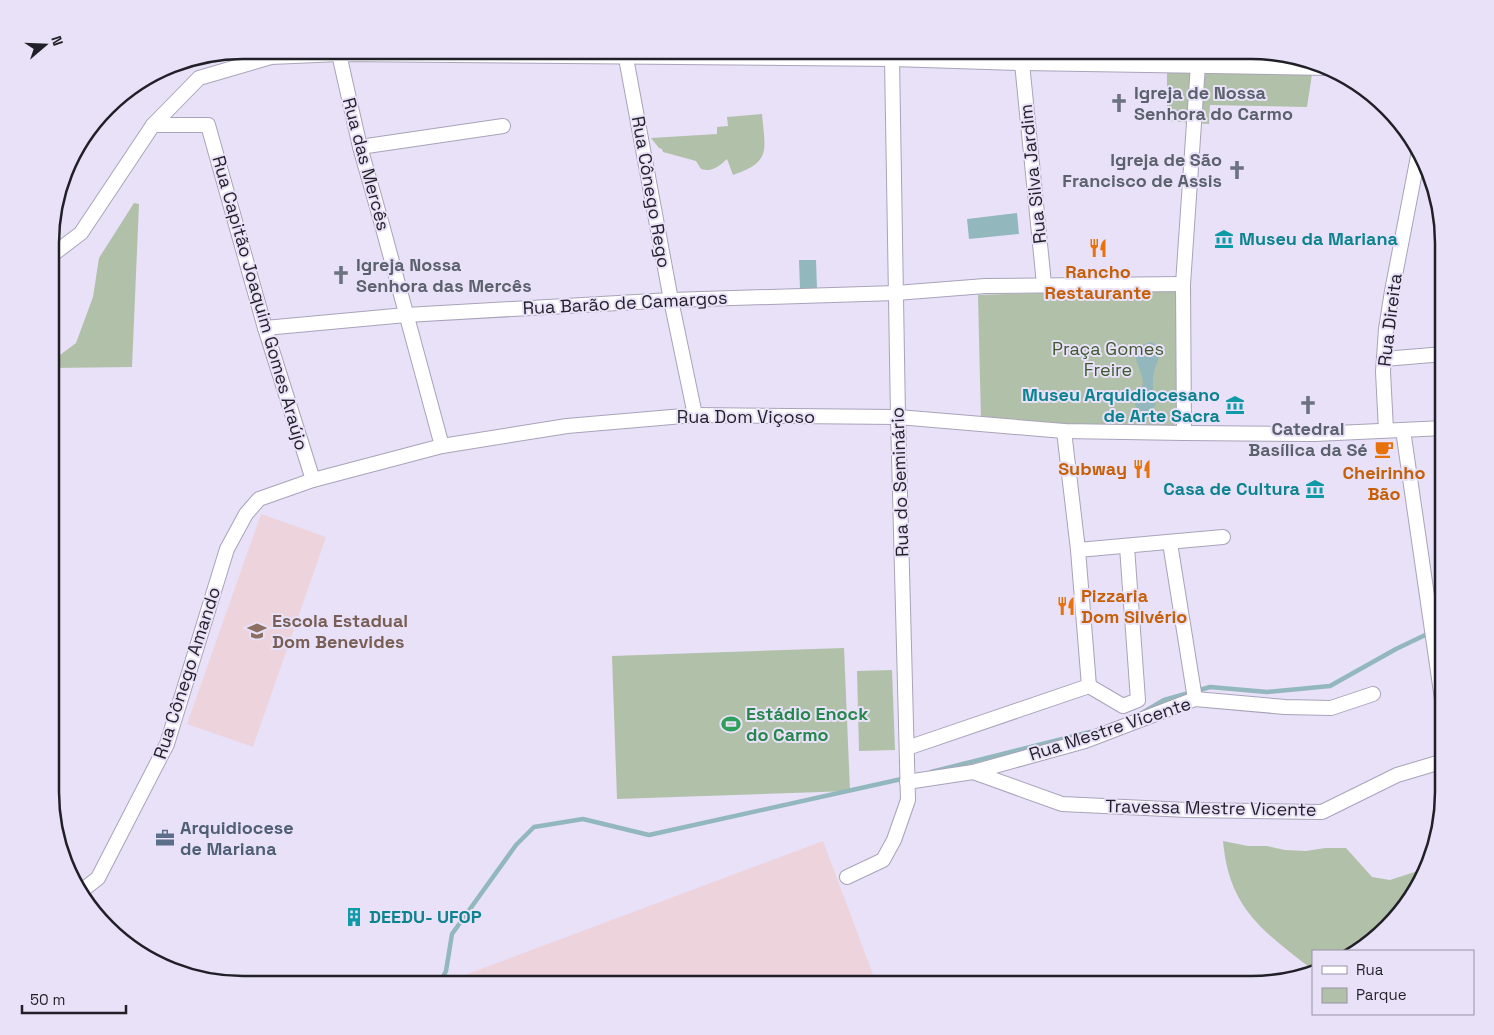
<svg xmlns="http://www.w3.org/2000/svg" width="1494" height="1035" font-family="'Space Grotesk',sans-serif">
<rect width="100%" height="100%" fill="#e8e1f8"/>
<g fill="#edd4dc">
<path d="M 261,514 L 326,537 L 253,747 L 187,724 Z"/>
<path d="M 823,841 L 877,985 L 438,985 Z"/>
</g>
<g fill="#b1c0a9">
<path d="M 1202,50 L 1264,50 L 1314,61 L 1307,107 L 1210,105 L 1209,124 L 1167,121 L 1167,66 L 1203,66 Z"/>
<path d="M 762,114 C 765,150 772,162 733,175 L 727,159 C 718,167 713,172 701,169 L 696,161 L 663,152 L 662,149 L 659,148 L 651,138 L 717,134 L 717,127 L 728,126 L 727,117 Z"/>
<path d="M 134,203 L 139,204 L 132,367 L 52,368 L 52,361 L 76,343 L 93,297 L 99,258 Z"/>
<path d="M 1180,288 L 1175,433 L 981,421 L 978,295 Z"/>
<path d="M 844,648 L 850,791 L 617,799 L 612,656 Z"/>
<path d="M 892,670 L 895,750 L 859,751 L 857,671 Z"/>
<path d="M 1223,841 L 1248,846 L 1267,846 L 1285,850 L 1306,851 L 1325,848 L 1346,848 L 1372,877 L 1390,880 L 1427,868 L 1404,910 L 1354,951 L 1313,951 L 1313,970 C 1263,931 1229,909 1223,841 Z"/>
</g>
<g fill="#92b7bd">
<path d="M 1017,213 L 1019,234 L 969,239 L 967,219 Z"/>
<path d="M 799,260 L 816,260 L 817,289 L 800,289 Z"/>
<path d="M 1151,342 L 1157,345 C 1161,362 1157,359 1154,372 C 1151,383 1154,394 1156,405 L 1147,414 C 1123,404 1142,396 1143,383 C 1144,369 1122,350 1151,342 Z"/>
</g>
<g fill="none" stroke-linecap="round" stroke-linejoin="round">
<g stroke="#92b7bd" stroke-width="4.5">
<path d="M 1142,713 L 1164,700 L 1210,687 L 1267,692 L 1330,686 L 1396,649 L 1444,626"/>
<path d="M 931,772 L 1090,732"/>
<path d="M 439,985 L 446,971 L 452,934 L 516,845 L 534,827 L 583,819 L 649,835 L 906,778"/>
</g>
<g stroke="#a9a3b9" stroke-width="16">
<g id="street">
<path d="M 339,54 L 360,147 L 381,221 L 442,446"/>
<path d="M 626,58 L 671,300 L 695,415"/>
<path d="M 1022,63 L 1044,284"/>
<path d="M 153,125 L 208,125 L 265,328 L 313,480"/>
<path d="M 360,147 L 503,126"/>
<path d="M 52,255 L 81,233 L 153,125 L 199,78 L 271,57 L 339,54 L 892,59 L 1022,63 L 1329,68"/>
<path d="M 265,328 L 406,315 L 671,300 L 896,293 L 985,286 L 1183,284"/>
<path d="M 1384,359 L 1444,354"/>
<path d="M 1386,430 L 1383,372 L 1386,329 L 1392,291 L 1419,151"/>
<path d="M 1403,430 L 1444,713"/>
<path d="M 1184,433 L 1183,284 L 1199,50"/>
<path d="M 1170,543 L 1195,699"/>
<path d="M 1078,550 L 1223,537"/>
<path d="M 1089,686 L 1123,706 L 1138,700 L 1127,547"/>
<path d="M 907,748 L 1089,686 L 1078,550 L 1064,431"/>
<path d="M 973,772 L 1062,804 L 1187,810 L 1322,812 L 1397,775 L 1444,761"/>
<path d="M 907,782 L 973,772 L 1085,741 L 1195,699 L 1285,707 L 1331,708 L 1373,694"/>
<path d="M 847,877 L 883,860 L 894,840 L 908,800 L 898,417 L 892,59"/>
<path d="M 79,893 L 98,878 L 167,744 L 227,549 L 246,514 L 259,499 L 313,480 L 442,446 L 567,426 L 695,415 L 898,417 L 1064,431 L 1184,433 L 1315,434 L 1444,428"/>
</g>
</g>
<use href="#street" stroke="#fff" stroke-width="14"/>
</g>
<defs>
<g id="church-bare" transform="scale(1.5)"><path d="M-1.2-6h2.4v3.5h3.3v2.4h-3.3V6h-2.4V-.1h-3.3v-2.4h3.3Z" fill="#6b7280" stroke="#e8e1f8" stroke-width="2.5" paint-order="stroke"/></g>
<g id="museum-bare" transform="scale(1.5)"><path d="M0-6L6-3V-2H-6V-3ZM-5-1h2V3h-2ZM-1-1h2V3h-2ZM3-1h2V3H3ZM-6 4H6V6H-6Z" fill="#0f9aa8" stroke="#e8e1f8" stroke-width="2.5" paint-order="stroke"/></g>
<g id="restaurant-bare" transform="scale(1.5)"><path d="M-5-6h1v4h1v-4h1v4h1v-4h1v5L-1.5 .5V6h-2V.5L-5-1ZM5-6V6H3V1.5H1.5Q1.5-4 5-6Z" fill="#e8710a" stroke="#e8e1f8" stroke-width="2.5" paint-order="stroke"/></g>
<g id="cafe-bare" transform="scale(1.5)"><path d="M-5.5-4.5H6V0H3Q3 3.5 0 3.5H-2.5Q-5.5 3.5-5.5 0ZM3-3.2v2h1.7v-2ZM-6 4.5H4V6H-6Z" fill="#e8710a" stroke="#e8e1f8" stroke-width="2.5" paint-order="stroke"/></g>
<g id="school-bare" transform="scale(1.5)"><path d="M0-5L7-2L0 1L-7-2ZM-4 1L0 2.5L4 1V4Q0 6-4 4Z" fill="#8d6e63" stroke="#e8e1f8" stroke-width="2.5" paint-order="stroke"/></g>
<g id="stadium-bare" transform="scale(1.5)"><path d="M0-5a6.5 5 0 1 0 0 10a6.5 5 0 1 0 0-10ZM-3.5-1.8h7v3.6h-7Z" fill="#2e9e5b" stroke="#e8e1f8" stroke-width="2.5" paint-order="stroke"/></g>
<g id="office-bare" transform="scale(1.5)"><path d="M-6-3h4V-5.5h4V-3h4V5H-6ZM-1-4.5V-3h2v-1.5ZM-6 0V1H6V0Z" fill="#5c6f8a" stroke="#e8e1f8" stroke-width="2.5" paint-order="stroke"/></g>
<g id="building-bare" transform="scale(1.5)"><path d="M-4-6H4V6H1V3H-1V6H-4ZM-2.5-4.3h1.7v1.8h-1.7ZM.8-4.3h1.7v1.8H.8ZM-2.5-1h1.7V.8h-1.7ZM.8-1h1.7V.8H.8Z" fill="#0f9aa8" stroke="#e8e1f8" stroke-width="2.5" paint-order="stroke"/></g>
</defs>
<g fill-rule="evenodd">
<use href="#church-bare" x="1119" y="103"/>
<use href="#church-bare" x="1237" y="170"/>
<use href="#museum-bare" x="1224" y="239"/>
<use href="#restaurant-bare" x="1098" y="248"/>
<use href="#church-bare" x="341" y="275"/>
<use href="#museum-bare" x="1235" y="405"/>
<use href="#church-bare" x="1308" y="405"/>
<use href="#cafe-bare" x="1384" y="449"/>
<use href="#restaurant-bare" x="1142" y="469"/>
<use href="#museum-bare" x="1315" y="489"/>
<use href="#restaurant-bare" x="1066" y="606"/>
<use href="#school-bare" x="257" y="631"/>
<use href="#stadium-bare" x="731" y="724"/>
<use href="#office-bare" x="165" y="838"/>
<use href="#building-bare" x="354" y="917"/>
</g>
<g text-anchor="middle" stroke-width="4" stroke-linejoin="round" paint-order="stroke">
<g font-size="18" font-weight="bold" fill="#5b616d" stroke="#e8e1f8" text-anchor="start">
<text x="1134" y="99">Igreja de Nossa<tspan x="1134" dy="21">Senhora do Carmo</tspan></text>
<text x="1222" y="166" text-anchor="end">Igreja de São<tspan x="1222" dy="21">Francisco de Assis</tspan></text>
<text x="356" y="271">Igreja Nossa<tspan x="356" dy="21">Senhora das Mercês</tspan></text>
<text x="1308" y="435" text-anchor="middle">Catedral<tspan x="1308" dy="21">Basílica da Sé</tspan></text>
</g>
<g font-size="18" fill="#211f27" stroke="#e8e1f8">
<text transform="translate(366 164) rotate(75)" y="6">Rua das Mercês</text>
<text transform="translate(1033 174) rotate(-96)" y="6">Rua Silva Jardim</text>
<text transform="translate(651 192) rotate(80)" y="6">Rua Cônego Rego</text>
<text transform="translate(260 303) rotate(74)" y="6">Rua Capitão Joaquim Gomes Araújo</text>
<text transform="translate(625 303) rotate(-3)" y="6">Rua Barão de Camargos</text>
<text transform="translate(1390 320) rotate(-83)" y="6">Rua Direita</text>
<text x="746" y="423">Rua Dom Viçoso</text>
<text transform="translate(900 482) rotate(-92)" y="6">Rua do Seminário</text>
<text transform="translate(187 673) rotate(-72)" y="6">Rua Cônego Amando</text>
<text transform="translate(1110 729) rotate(-18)" y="6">Rua Mestre Vicente</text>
<text transform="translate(1211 808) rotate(1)" y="6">Travessa Mestre Vicente</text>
</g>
<g font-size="18" font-weight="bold" fill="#0d838f" stroke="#e8e1f8" text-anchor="start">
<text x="1239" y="245">Museu da Mariana</text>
<text x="1220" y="401" text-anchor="end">Museu Arquidiocesano<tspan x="1220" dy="21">de Arte Sacra</tspan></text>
<text x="1300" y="495" text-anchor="end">Casa de Cultura</text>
<text x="369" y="923">DEEDU- UFOP</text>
</g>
<g font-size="18" font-weight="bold" fill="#c56008" stroke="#e8e1f8">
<text x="1098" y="278">Rancho<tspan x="1098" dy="21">Restaurante</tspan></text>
<text x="1127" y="475" text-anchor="end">Subway</text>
<text x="1384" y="479">Cheirinho<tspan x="1384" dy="21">Bão</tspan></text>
<text x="1081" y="602" text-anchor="start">Pizzaria<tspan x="1081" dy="21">Dom Silvério</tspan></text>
</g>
<g font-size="18" fill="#405930" stroke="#e8e1f8">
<text x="1108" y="355">Praça Gomes<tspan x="1108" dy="21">Freire</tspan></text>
</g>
<g font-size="18" font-weight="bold" fill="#785e54" stroke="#e8e1f8" text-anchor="start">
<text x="272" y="627">Escola Estadual<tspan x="272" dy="21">Dom Benevides</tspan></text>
</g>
<g font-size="18" font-weight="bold" fill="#27864d" stroke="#e8e1f8" text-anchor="start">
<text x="746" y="720">Estádio Enock<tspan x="746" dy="21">do Carmo</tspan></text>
</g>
<g font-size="18" font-weight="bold" fill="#4e5e75" stroke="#e8e1f8" text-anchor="start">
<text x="180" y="834">Arquidiocese<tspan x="180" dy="21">de Mariana</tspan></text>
</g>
</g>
<path d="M0 0H1494V1035H0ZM243 59H1251A184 184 0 0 1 1435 243V792A184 184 0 0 1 1251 976H243A184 184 0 0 1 59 792V243A184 184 0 0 1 243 59Z" fill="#e8e1f8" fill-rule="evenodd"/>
<path fill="none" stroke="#211f27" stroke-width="2.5" d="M243 59H1251A184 184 0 0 1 1435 243V792A184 184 0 0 1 1251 976H243A184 184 0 0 1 59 792V243A184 184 0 0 1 243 59Z"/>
<rect x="1312" y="950" width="162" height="65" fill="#e8e1f8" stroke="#9893a4"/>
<rect x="1322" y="966" width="25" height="8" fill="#ffffff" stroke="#9893a4"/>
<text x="1356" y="975" font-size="15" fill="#211f27">Rua</text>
<rect x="1322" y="988" width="25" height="15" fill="#b1c0a9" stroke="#9893a4"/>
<text x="1356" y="1000" font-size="15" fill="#211f27">Parque</text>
<g transform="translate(45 45) rotate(71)" stroke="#e8e1f8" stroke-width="4" paint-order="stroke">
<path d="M0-4L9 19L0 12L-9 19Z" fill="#211f27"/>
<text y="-8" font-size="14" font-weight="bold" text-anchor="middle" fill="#211f27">N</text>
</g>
<path d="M22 1005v8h104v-8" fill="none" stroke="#211f27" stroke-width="2.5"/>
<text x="30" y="1005" font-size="15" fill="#211f27" stroke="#e8e1f8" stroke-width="4" paint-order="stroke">50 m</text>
</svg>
